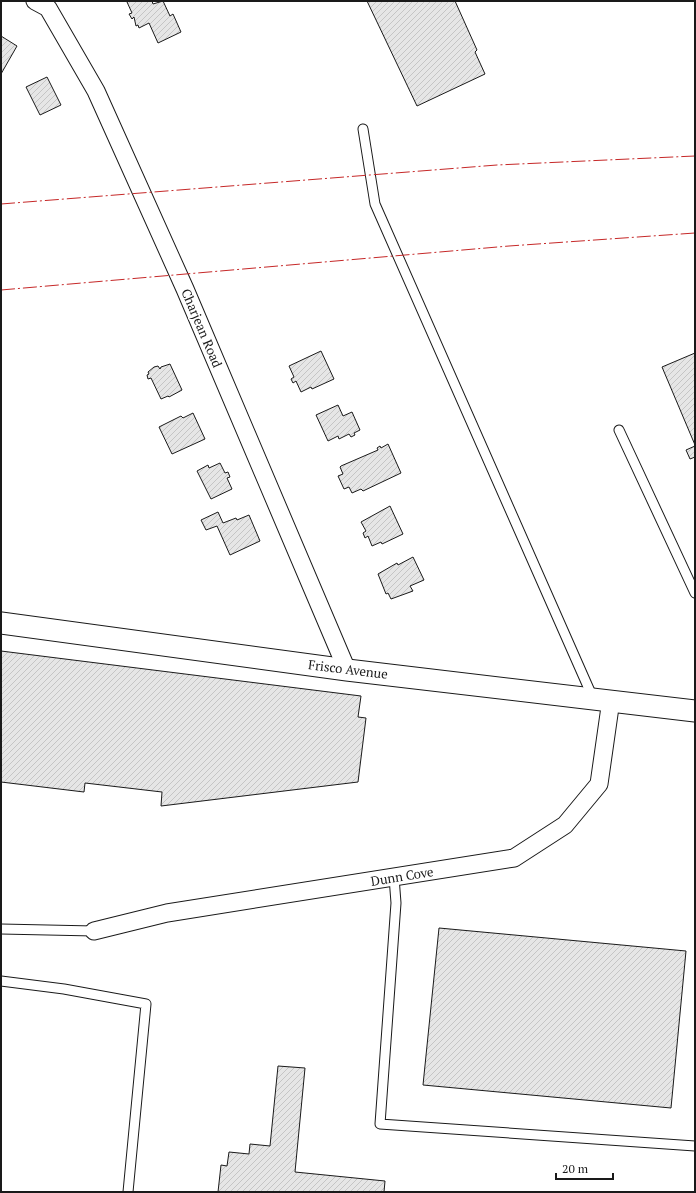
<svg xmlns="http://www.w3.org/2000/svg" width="696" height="1193" font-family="'PT Serif',serif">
<defs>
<pattern id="building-hatch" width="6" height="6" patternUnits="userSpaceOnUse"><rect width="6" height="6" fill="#e6e6e6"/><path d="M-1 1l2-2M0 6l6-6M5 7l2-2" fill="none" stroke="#c5c5c5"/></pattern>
</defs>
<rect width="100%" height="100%" fill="#fff"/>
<g fill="url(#building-hatch)" stroke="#1a1a1a">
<path d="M 130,1 L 152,1 L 153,4 L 163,1 L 170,16 L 173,14 L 181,32 L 158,43 L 149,23 L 139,28 L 138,25 L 136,26 L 134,17 L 132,19 L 129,14 L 132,13 L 127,2 Z"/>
<path d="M 367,1 L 455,1 L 477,50 L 475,52 L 485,74 L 417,106 Z"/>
<path d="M 1,36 L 17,46 L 1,74 Z"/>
<path d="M 47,77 L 61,105 L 40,115 L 26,87 Z"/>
<path d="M 321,351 L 334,379 L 312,389 L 311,387 L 301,392 L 296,381 L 293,383 L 291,379 L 294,377 L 289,366 Z"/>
<path d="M 695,353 L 695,445 L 662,367 Z"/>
<path d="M 170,364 L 182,390 L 169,397 L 168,396 L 161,399 L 151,378 L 148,379 L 147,375 L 149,374 L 148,372 L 154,367 L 158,366 L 160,369 L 161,367 Z"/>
<path d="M 338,405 L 343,416 L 352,412 L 360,430 L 354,433 L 355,435 L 351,437 L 349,434 L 339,439 L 338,436 L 328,441 L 316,415 Z"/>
<path d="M 193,413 L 205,439 L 172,454 L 159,427 L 181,416 L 183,418 Z"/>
<path d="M 388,444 L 401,473 L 363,491 L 361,489 L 352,493 L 349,487 L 344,489 L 338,476 L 343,474 L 340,467 L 341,466 L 378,450 L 377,448 L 380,446 L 381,448 Z"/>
<path d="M 695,446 L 695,457 L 690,459 L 686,450 Z"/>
<path d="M 220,463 L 225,473 L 228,472 L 230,477 L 227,478 L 232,489 L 211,499 L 197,471 L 208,465 L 209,468 Z"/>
<path d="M 390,506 L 403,534 L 382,544 L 381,542 L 372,546 L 368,536 L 365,538 L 363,533 L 366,531 L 361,522 Z"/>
<path d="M 218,512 L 223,523 L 236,518 L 237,520 L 249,515 L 260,541 L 230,555 L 217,526 L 206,530 L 201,520 Z"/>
<path d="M 413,557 L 424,580 L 410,586 L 413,591 L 391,599 L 388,593 L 386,594 L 378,574 L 397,563 L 398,565 Z"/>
<path d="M 1,651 L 361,696 L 358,717 L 366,718 L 358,782 L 161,806 L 162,792 L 85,783 L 84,792 L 1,782 Z"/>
<path d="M 439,928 L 686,951 L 671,1108 L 423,1085 Z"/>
<path d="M 278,1066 L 305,1068 L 295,1172 L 385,1181 L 384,1192 L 218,1192 L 221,1165 L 227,1166 L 229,1152 L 249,1154 L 250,1144 L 270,1146 Z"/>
</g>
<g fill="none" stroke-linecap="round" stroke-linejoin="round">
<g stroke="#1a1a1a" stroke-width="11">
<g id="service">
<path d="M 363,129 L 375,204 L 593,698"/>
<path d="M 619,430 L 695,593"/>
<path d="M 394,877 L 396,903 L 380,1124 L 695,1146"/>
<path d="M 1,929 L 94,931"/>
<path d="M 1,981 L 64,989 L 146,1004 L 128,1192"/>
</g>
</g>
<g stroke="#1a1a1a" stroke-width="19">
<g id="minor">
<path d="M 35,1 L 48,8 L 96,91 L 185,289 L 347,670"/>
<path d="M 94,931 L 167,913 L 514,858 L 565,825 L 599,784 L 611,700"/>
</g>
</g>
<g stroke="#1a1a1a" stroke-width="23">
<path id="tertiary" d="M 1,623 L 347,670 L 695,711"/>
</g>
<use href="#service" stroke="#fff" stroke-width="9"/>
<use href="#minor" stroke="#fff" stroke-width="17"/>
<use href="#tertiary" stroke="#fff" stroke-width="21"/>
<g stroke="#c62828" stroke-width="1" stroke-dasharray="14 3 2 3" stroke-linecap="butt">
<path d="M 1,204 L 497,165 L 695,156"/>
<path d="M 1,290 L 509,246 L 695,233"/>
</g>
</g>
<g text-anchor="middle" stroke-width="3" stroke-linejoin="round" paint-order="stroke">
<g font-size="13" fill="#1a1a1a" stroke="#fff">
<text transform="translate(202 328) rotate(67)" y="5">Charjean Road</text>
<text transform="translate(348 669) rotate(7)" y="5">Frisco Avenue</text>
<text transform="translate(402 876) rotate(-9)" y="5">Dunn Cove</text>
</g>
</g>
<rect width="696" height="1193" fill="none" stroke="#1a1a1a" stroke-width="4"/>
<path d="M556 1173v6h57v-6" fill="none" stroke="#1a1a1a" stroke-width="2"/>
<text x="562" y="1173" font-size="12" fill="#1a1a1a" stroke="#ffffff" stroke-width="3" paint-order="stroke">20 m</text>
</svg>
